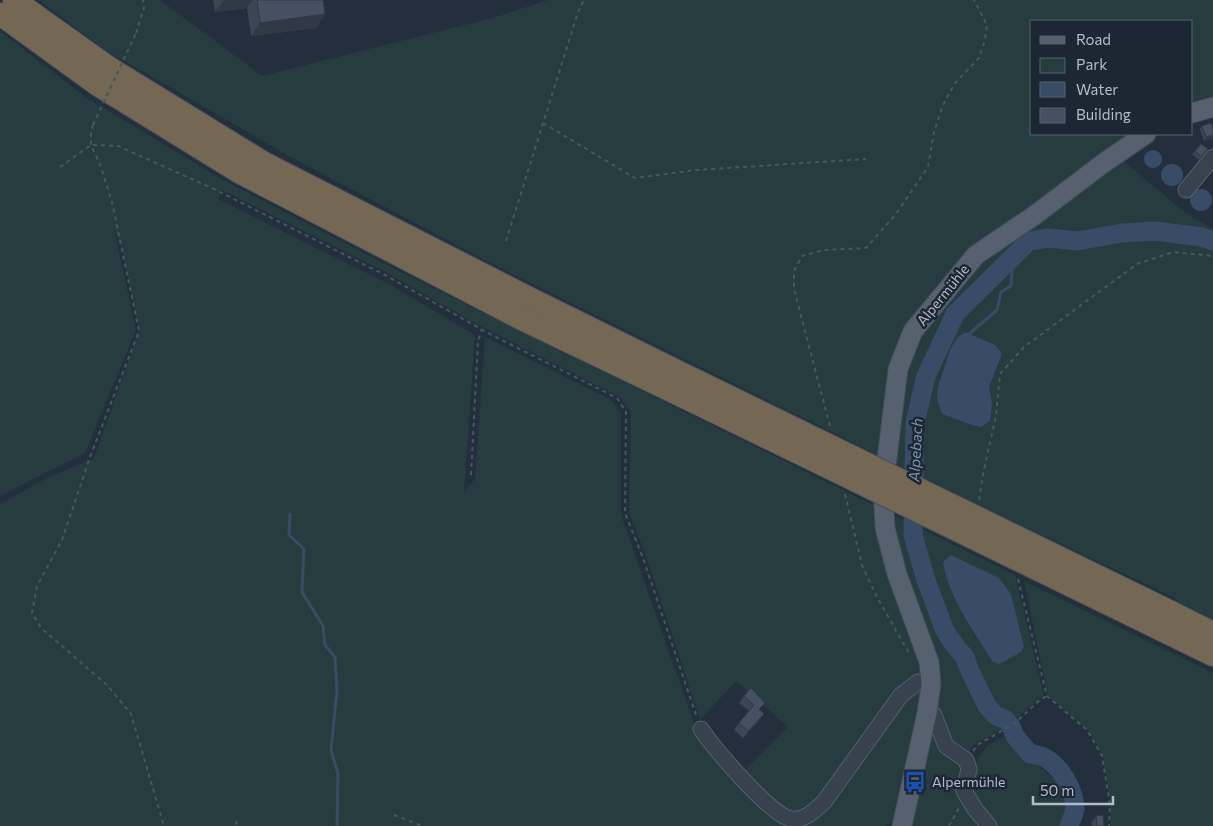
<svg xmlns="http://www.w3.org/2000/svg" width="1213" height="826" font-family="Commissioner,sans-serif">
<rect width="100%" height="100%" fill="#242f3e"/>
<g fill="#263c3f" fill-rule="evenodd">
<path d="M 39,0 L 160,0 L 262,76 L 496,17 L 548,0 L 1213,0 L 1213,114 L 1192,119 L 1192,21 L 1032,21 L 1032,134 L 1158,134 L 1122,160 L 1188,215 L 1213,228 L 1213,619 L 1177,601 L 1177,599 L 973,502 L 498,267 L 287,155 L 102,48 Z"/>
<path d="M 0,31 L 87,98 L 225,181 L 379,261 L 1015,575 L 1044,695 L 1009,725 L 975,744 L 965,757 L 922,714 L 964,762 L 962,793 L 983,826 L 897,826 L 898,818 L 885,826 L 0,826 L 0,504 L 45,479 L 94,458 L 139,331 L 123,255 L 113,224 L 136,330 L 85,453 L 0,496 ZM 222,190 L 382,270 L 480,326 L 620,397 L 631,412 L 629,512 L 646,556 L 700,720 L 736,681 L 788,727 L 739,776 L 696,729 L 621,515 L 621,414 L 610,399 L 485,337 L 475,479 L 464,491 L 475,335 L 391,285 L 218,199 Z"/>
<path d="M 1024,581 L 1213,673 L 1213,826 L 1110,826 L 1111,805 L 1103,756 L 1088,730 L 1048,696 Z"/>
<path d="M 1004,736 L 1061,785 L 1069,808 L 1063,826 L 991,826 L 966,790 L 978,758 L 987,746 Z"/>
</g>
<g fill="#394c67">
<circle cx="1153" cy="159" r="9"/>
<circle cx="1172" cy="175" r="11"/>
<circle cx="1201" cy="200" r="11"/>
<path d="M 965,332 L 995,345 L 1002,354 L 989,387 L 992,403 L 990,421 L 981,427 L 972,425 L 942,414 L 937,399 L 938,387 L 950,350 L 957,338 Z"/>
<path d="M 951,555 L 999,578 L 1011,594 L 1024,647 L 1021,652 L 999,664 L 993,662 C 974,631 949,599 943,562 Z"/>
</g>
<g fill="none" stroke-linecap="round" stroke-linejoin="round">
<g stroke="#394c67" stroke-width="3">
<path d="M 1207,238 L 1213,233"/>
<path d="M 969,334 L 997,310 L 1001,292 L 1011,286 L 1012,270 L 1021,256 L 1021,249"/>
<path d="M 290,514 L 289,535 L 304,549 L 302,592 L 323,626 L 325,645 L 335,657 L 337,690 L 331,750 L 338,774 L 337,826"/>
</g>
<path stroke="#394c67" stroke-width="19" d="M 1069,826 C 1071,820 1075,813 1075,807 C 1073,784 1054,754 1030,754 L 1015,736 L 1011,726 L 1006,720 L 995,715 L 987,706 L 969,669 L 965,657 L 956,647 L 945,631 L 926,580 L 913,535 L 915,423 L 926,376 L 955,314 L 1029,241 L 1049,238 L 1077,241 L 1122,233 L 1155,231 L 1202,237 L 1213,241"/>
<g stroke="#565f6c" stroke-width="17">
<g id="minor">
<path d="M 1186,190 L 1213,157"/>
<path d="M 927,713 L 934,715 L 946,746 L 966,760 L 969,769 L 964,791 L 975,809 L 989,826"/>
<path d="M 701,729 C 713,747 771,816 791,819 C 805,821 815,810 824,802 L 901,695 L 918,682 L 931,684"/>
</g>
</g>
<g stroke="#414a57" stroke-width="21">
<g id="major">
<path d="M 1192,113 L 1213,107"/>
<path d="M 902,826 L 927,713 L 931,684 L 929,662 L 897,574 L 885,528 L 883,491 L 898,369 L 913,331 L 976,255 L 1035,215 L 1105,162 L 1146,134"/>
</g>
</g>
<g stroke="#434c59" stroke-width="24">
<g id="highway">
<path d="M 14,0 L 108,67 L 264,163 L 531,299 L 693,379"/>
<path d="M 0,14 L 98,85 L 239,172 L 522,319 L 684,397"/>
<path d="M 1171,612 L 1213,633"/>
<path d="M 1162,630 L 1213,655"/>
</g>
</g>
<g stroke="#44595c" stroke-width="2" stroke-dasharray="4 4" stroke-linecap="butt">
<path d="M 136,33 L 144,8 L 143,0"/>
<path d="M 543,123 L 635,178 L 696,170 L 866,159"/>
<path d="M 93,125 L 91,132 L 91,145 L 101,167 L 112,202 L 139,331 L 90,457 L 62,540 L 37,586 L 32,613 L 41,628 L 107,685 L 131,714 L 164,826"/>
<path d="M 60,167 L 91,145 L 118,146 L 212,188 L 385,275 L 490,334 L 617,398 L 626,412 L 625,513 L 643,558 L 697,718"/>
<path d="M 506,241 L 578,12 L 584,0"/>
<path d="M 830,426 L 794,289 L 794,271 L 802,256 L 824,250 L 866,248 L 896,214 L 928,167 L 934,132 L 943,105 L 955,83 L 979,58 L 985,40 L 987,25 L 974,0"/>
<path d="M 471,475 L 478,341 L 482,329"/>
<path d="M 845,494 L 862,565 L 877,597 L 910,655"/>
<path d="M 979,500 L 984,469 L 996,416 L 1000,374 L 1024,347 L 1137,264 L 1173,252 L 1213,256"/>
<path d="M 1018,579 L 1047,696 L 1087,730 L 1102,756 L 1110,805 L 1109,826"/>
<path d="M 973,751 L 979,744 L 1015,723 L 1041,699 L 1047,696"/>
<path d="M 394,815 L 422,826"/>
<path d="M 236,821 L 237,826"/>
<path d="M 949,826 L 959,808"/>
</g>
<use href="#minor" stroke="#38414e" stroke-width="15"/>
<use href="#major" stroke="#56606e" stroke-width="19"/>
<use href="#highway" stroke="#746855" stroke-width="22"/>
<g stroke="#434c59" stroke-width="24" stroke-linecap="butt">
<g id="highway-bridge">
<path d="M 693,379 L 1171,612"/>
<path d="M 684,397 L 1162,630"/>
</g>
</g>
<path stroke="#44595c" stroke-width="2" stroke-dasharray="4 4" stroke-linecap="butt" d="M 93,125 L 136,33"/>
<use href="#highway-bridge" stroke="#746855" stroke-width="22"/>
</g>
<g fill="#3b4654">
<path d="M 213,0 L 323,0 L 325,14 L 316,28 L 251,36 L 247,8 L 215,12 Z"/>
<path d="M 1202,126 L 1213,128 L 1213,137 L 1204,141 L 1200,129 Z"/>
<path d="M 1195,151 L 1205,153 L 1199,160 L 1192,154 Z"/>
<path d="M 744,696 L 760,710 L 759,721 L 743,738 L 734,730 L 739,723 L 749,711 L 739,703 Z"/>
<path d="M 1096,816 L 1104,826 L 1092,826 L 1091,823 Z"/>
</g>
<g fill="#303945">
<path d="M 224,0 L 252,0 L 247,8 L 215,12 Z"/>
<path d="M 325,14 L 316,28 L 251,36 L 260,23 Z"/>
<path d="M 1213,135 L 1213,138 L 1204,141 L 1206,137 Z"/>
<path d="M 764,714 L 759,721 L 743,738 L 748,731 Z"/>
</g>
<g fill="#455162" stroke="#303945">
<path d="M 257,0 L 323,0 L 325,14 L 260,23 Z"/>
<path d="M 1211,123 L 1213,128 L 1213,135 L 1206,137 L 1202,126 Z"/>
<path d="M 1201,144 L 1208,149 L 1201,156 L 1195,151 Z"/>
<path d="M 751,688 L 765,703 L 759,709 L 764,714 L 748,731 L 739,723 L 754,705 L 744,696 Z"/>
<path d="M 1103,815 L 1104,826 L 1097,826 L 1096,816 Z"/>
</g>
<defs>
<g id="bus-bare" transform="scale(1.725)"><path d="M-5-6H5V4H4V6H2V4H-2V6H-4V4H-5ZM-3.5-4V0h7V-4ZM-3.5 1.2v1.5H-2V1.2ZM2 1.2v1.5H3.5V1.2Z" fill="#1a4fb4" stroke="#1d2633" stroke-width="2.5" paint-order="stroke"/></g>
</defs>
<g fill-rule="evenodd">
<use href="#bus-bare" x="915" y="782"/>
</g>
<g text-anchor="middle" stroke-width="5" stroke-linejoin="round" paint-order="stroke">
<g font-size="14" fill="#b4bcc9" stroke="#1d2633">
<text transform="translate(943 295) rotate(-51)" y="5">Alpermühle</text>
</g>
<g font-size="14" fill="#b4bcc9" stroke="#1d2633" text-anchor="start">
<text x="932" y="787">Alpermühle</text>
</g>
<g font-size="15" font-style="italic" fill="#7c92b1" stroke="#1d2633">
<text transform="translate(916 450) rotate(-87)" y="5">Alpebach</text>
</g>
</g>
<rect x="1030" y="20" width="162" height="115" fill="#1d2633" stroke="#59626f"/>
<rect x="1040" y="36" width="25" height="8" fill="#56606e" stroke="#59626f"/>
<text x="1076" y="45" font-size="15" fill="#b4bcc9">Road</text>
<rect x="1040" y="58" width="25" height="15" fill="#263c3f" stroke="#59626f"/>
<text x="1076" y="70" font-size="15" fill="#b4bcc9">Park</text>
<rect x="1040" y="82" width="25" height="15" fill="#394c67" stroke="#59626f"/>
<text x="1076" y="95" font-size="15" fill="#b4bcc9">Water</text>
<rect x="1040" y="108" width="25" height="15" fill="#455162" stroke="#59626f"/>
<text x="1076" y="120" font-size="15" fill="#b4bcc9">Building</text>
<path d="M1033 796v8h80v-8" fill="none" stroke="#b4bcc9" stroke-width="2.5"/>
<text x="1040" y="796" font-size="15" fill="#b4bcc9" stroke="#1d2633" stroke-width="4" paint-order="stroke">50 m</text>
</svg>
